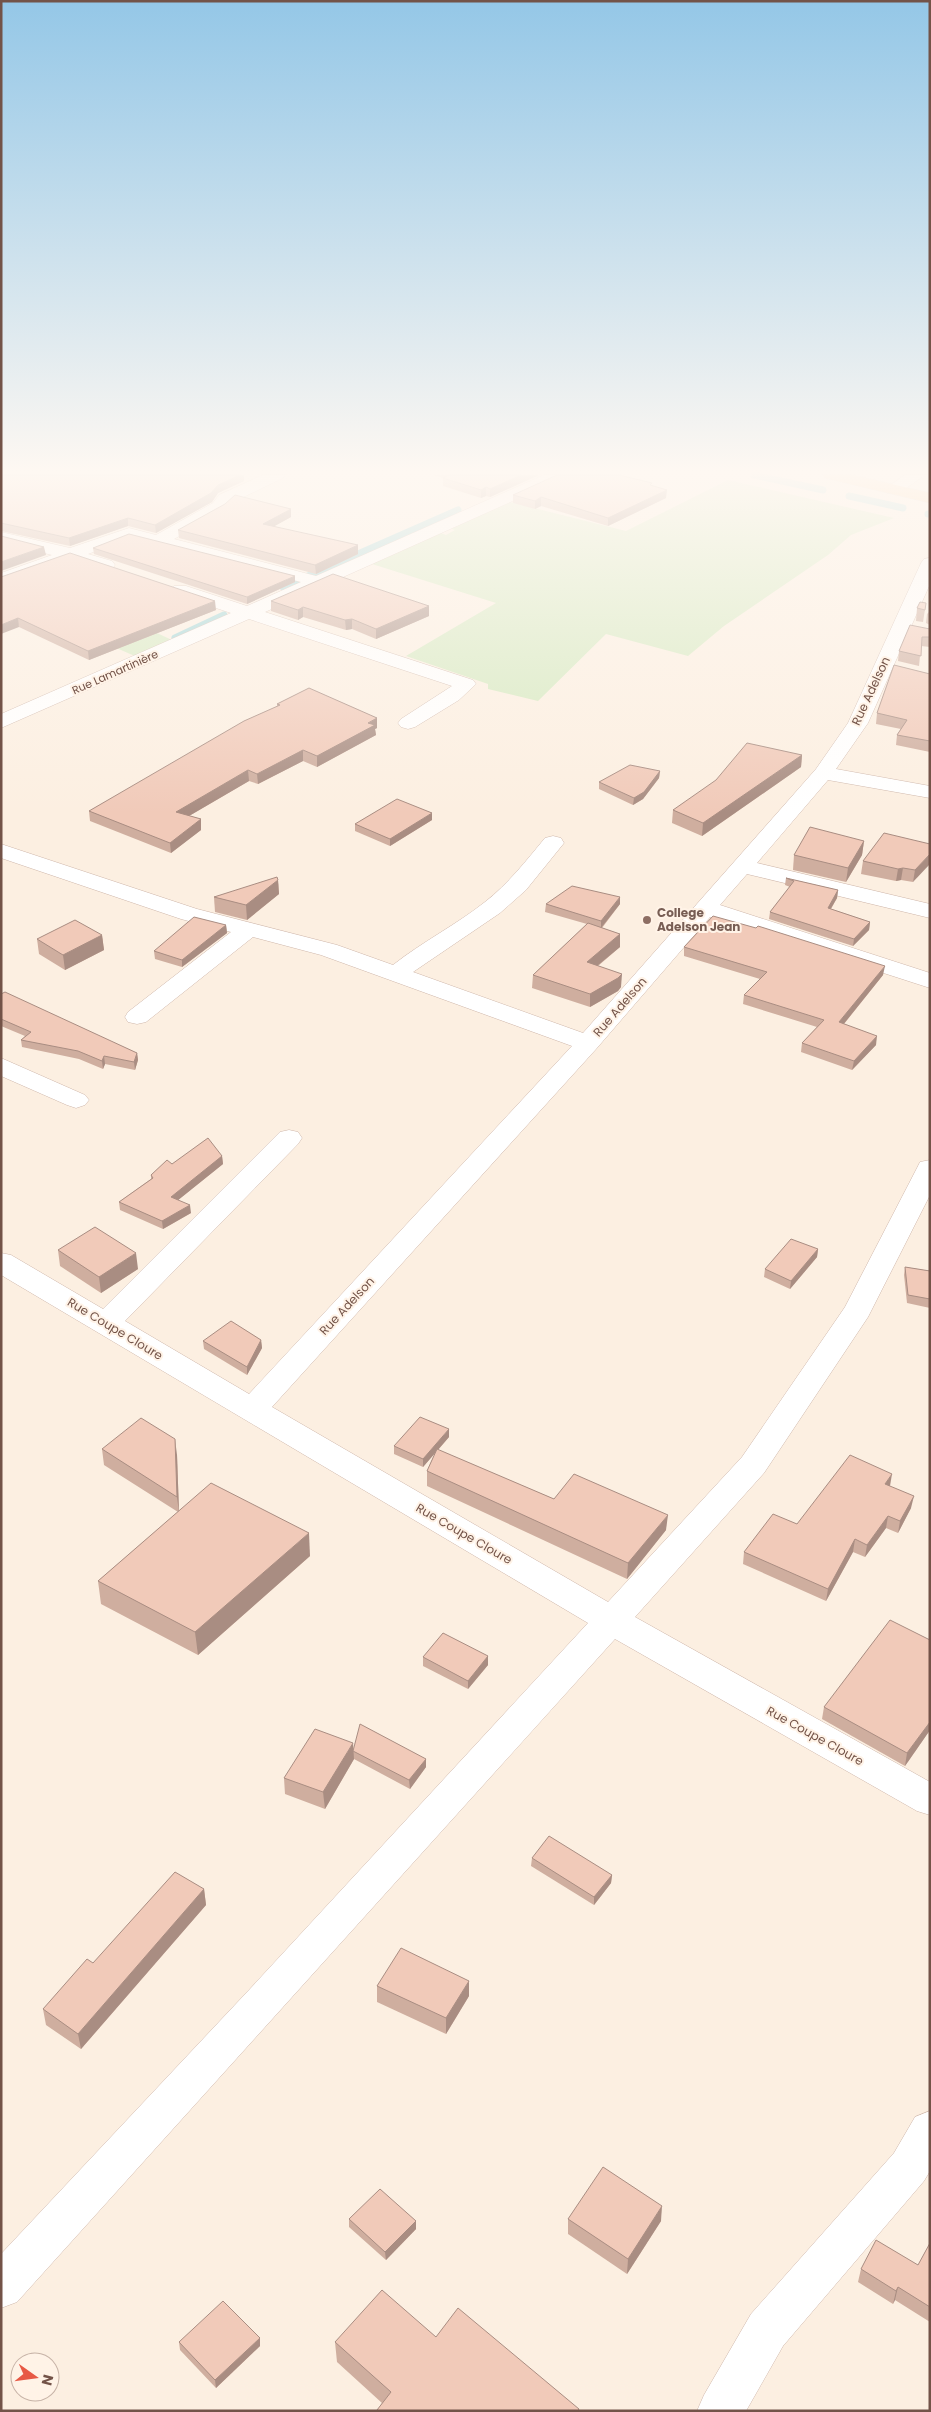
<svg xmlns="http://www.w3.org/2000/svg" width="931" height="2412" font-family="Poppins,sans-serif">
<rect width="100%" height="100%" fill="#fcefe1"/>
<g fill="#d5e9c0">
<path d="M 728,480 L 894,518 L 851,535 L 828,555 L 724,626 L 688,656 L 606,634 L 538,701 L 488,689 L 488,684 L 406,656 L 496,603 L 372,564 L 441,533 L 446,535 L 455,530 L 452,529 L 453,528 L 510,502 L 626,531 Z"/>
<path d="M 50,619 L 142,626 L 174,641 L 137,657 Z"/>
</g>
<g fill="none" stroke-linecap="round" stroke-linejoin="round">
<g stroke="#9cd4d7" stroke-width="7">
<path d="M 754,475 L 823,490"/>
<path d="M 849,496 L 903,508"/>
<path d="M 928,514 L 930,514"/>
<path d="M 283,587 L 458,510"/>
<path d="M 175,638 L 224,615"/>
</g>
<g stroke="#cfb7ab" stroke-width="1">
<g id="street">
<path d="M 263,475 L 285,475 L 283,478 L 231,503 L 225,511 L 174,539 L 316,576 L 544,475 L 566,475 L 564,478 L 265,612 L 473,680 L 476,684 L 459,700 L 415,727 L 408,729 L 401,727 L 398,723 L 401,719 L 452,686 L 249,619 L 1,728 L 1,714 L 231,613 L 174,594 L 171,590 L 174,586 L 186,586 L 247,606 L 301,582 L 130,538 L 88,554 L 112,561 L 115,565 L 112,569 L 106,570 L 71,560 L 1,584 L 1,573 L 52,555 L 1,542 L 1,532 L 70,548 L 129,528 L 156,535 L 213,503 L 219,495 Z"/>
<path d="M 905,475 L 925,475 L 899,493 L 887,493 L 885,489 Z"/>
<path d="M 930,558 L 930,584 L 868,723 L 836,769 L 930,786 L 930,798 L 828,780 L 757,863 L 930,904 L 930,918 L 747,874 L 720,905 L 930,973 L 930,988 L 710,917 L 597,1048 L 272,1407 L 608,1602 L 742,1457 L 845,1307 L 917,1168 L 920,1162 L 930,1160 L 930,1195 L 868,1317 L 764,1473 L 635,1617 L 930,1782 L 930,1815 L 917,1811 L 615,1639 L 17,2302 L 1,2308 L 1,2254 L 249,1990 L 588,1623 L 1,1275 L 1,1253 L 11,1255 L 103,1309 L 280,1132 L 289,1130 L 298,1132 L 302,1138 L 298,1144 L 125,1321 L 249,1394 L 572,1046 L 321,955 L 253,937 L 146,1022 L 137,1024 L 128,1022 L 125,1017 L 128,1012 L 231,932 L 181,919 L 1,858 L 1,844 L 197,909 L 337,945 L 393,965 C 422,942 456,925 485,902 C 508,884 526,861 545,838 L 553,836 L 561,838 L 564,843 L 526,890 L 500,913 L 413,972 L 583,1033 L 816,769 L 848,723 L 921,563 L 924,559 Z"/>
<path d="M 1,1058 L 85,1095 L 89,1100 L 85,1105 L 76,1108 L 67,1105 L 1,1076 Z"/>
<path d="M 930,2111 L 930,2171 L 924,2181 L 783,2346 L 746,2411 L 697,2411 L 704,2395 L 751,2314 L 894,2153 L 915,2117 Z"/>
</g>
</g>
<g stroke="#d8cfcc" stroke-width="1">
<path id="primary" d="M 823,475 L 853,475 L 930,493 L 930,503 L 825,478 Z"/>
</g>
<use href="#street" fill="#fff" fill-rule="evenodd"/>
<use href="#primary" fill="#fbcd99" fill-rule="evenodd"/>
</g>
<g fill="#cfae9f">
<path d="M 1,475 L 244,481 L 218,493 L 212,502 L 156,533 L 128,526 L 70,546 L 1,531 Z"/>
<path d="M 433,475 L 539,475 L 490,497 L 486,496 L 481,498 L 443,486 L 443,478 Z"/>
<path d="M 652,485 L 666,498 L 608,526 L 541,506 L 535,509 L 513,503 L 513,495 Z"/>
<path d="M 291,517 L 274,526 L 358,554 L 316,574 L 179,538 L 178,530 Z"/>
<path d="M 93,548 L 295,582 L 247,604 L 94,554 Z"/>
<path d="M 1,577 L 216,610 L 89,660 L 19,627 Z"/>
<path d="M 271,601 L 429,606 L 429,616 L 376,639 L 352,629 L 346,630 L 303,617 L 298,620 L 271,611 Z"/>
<path d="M 926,603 L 923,622 L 916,621 L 917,608 Z"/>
<path d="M 930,611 L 930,625 L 926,623 L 927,614 Z"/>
<path d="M 930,629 L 930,647 L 921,646 L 919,666 L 898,661 L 899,651 Z"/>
<path d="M 930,674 L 930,752 L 896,745 L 897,735 L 901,729 L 876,724 L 877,713 Z"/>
<path d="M 277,704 L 377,718 L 377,728 L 375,729 L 376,735 L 317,767 L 303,761 L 258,784 L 249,781 L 189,816 L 201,819 L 201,830 L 171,853 L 90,821 L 89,811 L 277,707 Z"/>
<path d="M 802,755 L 801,767 L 702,836 L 672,823 L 673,810 Z"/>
<path d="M 660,771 L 659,778 L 643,799 L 633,805 L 599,789 L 599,782 Z"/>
<path d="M 432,820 L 390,846 L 355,831 L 355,824 Z"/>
<path d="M 864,841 L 862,855 L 846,882 L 793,870 L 794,855 Z"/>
<path d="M 930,844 L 913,882 L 901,880 L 896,881 L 861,874 L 863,861 Z"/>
<path d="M 786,878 L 838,890 L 837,898 L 831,909 L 870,922 L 869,930 L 853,946 L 769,919 L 770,912 L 790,887 L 785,885 Z"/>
<path d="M 278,880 L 279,894 L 247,920 L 215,912 L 214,897 Z"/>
<path d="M 546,904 L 620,904 L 602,928 L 620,934 L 620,947 L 598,966 L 621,987 L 618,991 L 590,1007 L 532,988 L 533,975 L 587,924 L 545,912 Z"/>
<path d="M 226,925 L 227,933 L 182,967 L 155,959 L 154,951 Z"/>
<path d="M 102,935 L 104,950 L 65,970 L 39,954 L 37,939 Z"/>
<path d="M 684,947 L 883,975 L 844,1024 L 876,1045 L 852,1070 L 801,1052 L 802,1043 L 817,1027 L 743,1004 L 744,995 L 760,979 L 684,956 Z"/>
<path d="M 1,994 L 137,1053 L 138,1060 L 135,1070 L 105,1064 L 103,1069 L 79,1059 L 22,1047 L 21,1040 L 25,1036 L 1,1026 Z"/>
<path d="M 222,1156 L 223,1164 L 178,1200 L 191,1213 L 163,1229 L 120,1210 L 119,1202 L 151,1179 L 151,1175 L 172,1164 Z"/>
<path d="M 818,1249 L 817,1257 L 790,1289 L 764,1277 L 765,1269 Z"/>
<path d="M 58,1250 L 138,1269 L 101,1293 L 60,1266 Z"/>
<path d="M 905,1267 L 930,1271 L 930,1308 L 907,1303 L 904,1275 Z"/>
<path d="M 261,1340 L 262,1348 L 247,1375 L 204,1349 L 203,1341 Z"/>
<path d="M 449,1437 L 438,1450 L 554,1499 L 666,1530 L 627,1579 L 427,1486 L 427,1471 L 435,1453 L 423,1467 L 394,1454 L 394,1446 Z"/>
<path d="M 102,1449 L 177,1455 L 179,1511 L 310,1556 L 198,1655 L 101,1604 L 98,1581 L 178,1512 L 104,1465 Z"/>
<path d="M 890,1486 L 911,1508 L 898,1533 L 886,1528 L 865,1557 L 853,1552 L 826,1601 L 743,1564 L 744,1552 L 797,1524 Z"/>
<path d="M 930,1640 L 930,1730 L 905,1766 L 822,1719 L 824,1707 Z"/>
<path d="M 488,1656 L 488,1665 L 468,1689 L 423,1666 L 423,1657 Z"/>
<path d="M 353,1751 L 426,1759 L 426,1767 L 410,1789 L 354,1759 L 325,1809 L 285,1794 L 284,1778 Z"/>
<path d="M 532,1858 L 612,1875 L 611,1883 L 594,1905 L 531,1866 Z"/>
<path d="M 204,1889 L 206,1905 L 81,2049 L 46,2025 L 43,2009 Z"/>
<path d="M 377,1986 L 469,1996 L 446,2034 L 377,2002 Z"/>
<path d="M 349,2219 L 416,2221 L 416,2229 L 386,2260 L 349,2227 Z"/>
<path d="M 568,2219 L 661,2221 L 627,2274 L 568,2234 Z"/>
<path d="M 930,2243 L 930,2322 L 895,2300 L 893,2304 L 858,2282 L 861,2269 L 918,2265 Z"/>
<path d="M 260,2338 L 260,2346 L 216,2388 L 180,2350 L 179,2342 Z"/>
<path d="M 335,2342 L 579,2409 L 579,2411 L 377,2411 L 382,2403 L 337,2362 Z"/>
</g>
<g fill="#a98d82">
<path d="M 240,475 L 244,475 L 244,481 L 218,493 L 212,502 L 156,533 L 155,525 L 218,485 Z"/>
<path d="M 521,475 L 539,475 L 490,497 L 490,489 Z"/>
<path d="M 486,487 L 486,496 L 481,498 L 481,490 Z"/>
<path d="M 667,490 L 666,498 L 608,526 L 608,518 Z"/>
<path d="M 541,497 L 541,506 L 535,509 L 535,501 Z"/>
<path d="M 291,509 L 291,517 L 264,532 L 263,524 Z"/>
<path d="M 128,518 L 128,526 L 70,546 L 69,538 Z"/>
<path d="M 358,545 L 358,554 L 316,574 L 315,565 Z"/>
<path d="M 44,547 L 46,555 L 1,571 L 1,562 Z"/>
<path d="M 295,576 L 295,582 L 247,604 L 247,597 Z"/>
<path d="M 215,601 L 216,610 L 89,660 L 88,651 Z"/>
<path d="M 429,606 L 429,616 L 376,639 L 376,629 Z"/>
<path d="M 303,607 L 303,617 L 298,620 L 298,610 Z"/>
<path d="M 18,618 L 19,627 L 1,634 L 1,625 Z"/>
<path d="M 352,619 L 352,629 L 346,630 L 345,620 Z"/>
<path d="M 377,718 L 377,728 L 375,729 L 376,735 L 317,767 L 317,756 Z"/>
<path d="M 303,750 L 303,761 L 258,784 L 257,774 Z"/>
<path d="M 802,755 L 801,767 L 702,836 L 703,823 Z"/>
<path d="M 248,770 L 249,781 L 177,823 L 176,812 Z"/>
<path d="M 660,771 L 659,778 L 643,799 L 633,805 L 634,798 Z"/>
<path d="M 432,813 L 432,820 L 390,846 L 390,839 Z"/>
<path d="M 201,819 L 201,830 L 171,853 L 170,843 Z"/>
<path d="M 864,841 L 862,855 L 846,882 L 848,868 Z"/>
<path d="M 930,854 L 930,864 L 913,882 L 915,870 Z"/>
<path d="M 903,868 L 901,880 L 896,881 L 898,869 Z"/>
<path d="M 278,880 L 279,894 L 247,920 L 246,905 Z"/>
<path d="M 838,890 L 837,898 L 827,915 L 828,908 Z"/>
<path d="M 620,897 L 620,904 L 601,928 L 601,921 Z"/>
<path d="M 870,922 L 869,930 L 853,946 L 854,939 Z"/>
<path d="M 226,925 L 227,933 L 182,967 L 182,960 Z"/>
<path d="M 620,934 L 620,947 L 586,975 L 587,962 Z"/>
<path d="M 102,935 L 104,950 L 65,970 L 63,955 Z"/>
<path d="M 885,966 L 883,975 L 838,1031 L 839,1022 Z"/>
<path d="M 622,974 L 621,987 L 618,991 L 590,1007 L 590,994 Z"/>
<path d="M 877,1036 L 876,1045 L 852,1070 L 854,1061 Z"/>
<path d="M 137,1053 L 138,1060 L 135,1070 L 134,1062 Z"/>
<path d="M 104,1056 L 105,1064 L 103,1069 L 102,1061 Z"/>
<path d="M 222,1156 L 223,1164 L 172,1205 L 171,1197 Z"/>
<path d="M 190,1205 L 191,1213 L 163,1229 L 162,1221 Z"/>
<path d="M 818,1249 L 817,1257 L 790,1289 L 791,1281 Z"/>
<path d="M 136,1253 L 138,1269 L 101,1293 L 99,1277 Z"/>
<path d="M 261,1340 L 262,1348 L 247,1375 L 247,1367 Z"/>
<path d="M 449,1429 L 449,1437 L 423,1467 L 423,1459 Z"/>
<path d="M 175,1439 L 177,1455 L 179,1513 L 177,1497 Z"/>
<path d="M 892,1474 L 890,1486 L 883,1497 L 885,1484 Z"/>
<path d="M 914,1496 L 911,1508 L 898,1533 L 900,1521 Z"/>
<path d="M 668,1515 L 666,1530 L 627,1579 L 628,1563 Z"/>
<path d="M 888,1516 L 886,1528 L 865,1557 L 867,1545 Z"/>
<path d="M 309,1533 L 310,1556 L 198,1655 L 195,1632 Z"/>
<path d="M 855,1539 L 853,1552 L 826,1601 L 828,1589 Z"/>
<path d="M 488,1656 L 488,1665 L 468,1689 L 468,1681 Z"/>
<path d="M 930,1722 L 930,1730 L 905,1766 L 907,1753 Z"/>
<path d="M 353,1743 L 354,1759 L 325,1809 L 323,1792 Z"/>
<path d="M 426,1759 L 426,1767 L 410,1789 L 409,1780 Z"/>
<path d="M 612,1875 L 611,1883 L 594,1905 L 594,1897 Z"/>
<path d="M 204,1889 L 206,1905 L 81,2049 L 78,2034 Z"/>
<path d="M 469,1981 L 469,1996 L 446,2034 L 446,2018 Z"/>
<path d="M 662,2206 L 661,2221 L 627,2274 L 628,2259 Z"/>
<path d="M 416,2221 L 416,2229 L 386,2260 L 385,2252 Z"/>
<path d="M 898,2287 L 895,2300 L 893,2304 L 896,2291 Z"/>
<path d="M 260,2338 L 260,2346 L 216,2388 L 215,2380 Z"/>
</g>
<g fill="#f1cab9" stroke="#a98d82">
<path d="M 1,475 L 240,475 L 218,485 L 211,493 L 155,525 L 128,518 L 69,538 L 1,523 Z"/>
<path d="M 449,475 L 521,475 L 490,489 L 486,487 L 481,490 L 443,478 Z"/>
<path d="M 557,475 L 619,475 L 652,483 L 650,485 L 667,490 L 608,518 L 541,497 L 535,501 L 513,495 Z"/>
<path d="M 235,495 L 291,509 L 263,524 L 358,545 L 315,565 L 178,530 L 225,504 Z"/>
<path d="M 129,534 L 295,576 L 247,597 L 93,548 Z"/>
<path d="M 1,536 L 44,547 L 1,562 Z"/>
<path d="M 70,553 L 215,601 L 88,651 L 18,618 L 1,625 L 1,577 Z"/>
<path d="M 333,574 L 429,606 L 376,629 L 352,619 L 345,620 L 303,607 L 298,610 L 271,601 Z"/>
<path d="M 920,602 L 926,603 L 925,610 L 917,608 Z"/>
<path d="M 910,625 L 930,629 L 930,637 L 922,637 L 921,656 L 899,651 Z"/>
<path d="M 894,665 L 930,674 L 930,741 L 897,735 L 907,720 L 877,713 Z"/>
<path d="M 309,688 L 377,718 L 368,723 L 375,725 L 317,756 L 303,750 L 257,774 L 248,770 L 176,812 L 201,819 L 170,843 L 89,811 L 244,721 L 280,705 L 277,704 Z"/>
<path d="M 747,743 L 802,755 L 703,823 L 673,810 L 716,780 Z"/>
<path d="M 630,765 L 660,771 L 644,792 L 634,798 L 599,782 Z"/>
<path d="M 397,799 L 432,813 L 390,839 L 355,824 Z"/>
<path d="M 810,827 L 864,841 L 848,868 L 794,855 Z"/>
<path d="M 884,833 L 930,844 L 930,854 L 915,870 L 903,868 L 898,869 L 863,861 Z"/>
<path d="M 277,877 L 278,880 L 246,905 L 214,897 Z"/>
<path d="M 786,878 L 838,890 L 828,908 L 870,922 L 854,939 L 770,912 L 794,881 Z"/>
<path d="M 572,886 L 620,897 L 601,921 L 546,904 Z"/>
<path d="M 713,916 L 756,928 L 758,926 L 885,966 L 839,1022 L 877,1036 L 854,1061 L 802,1043 L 824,1020 L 744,995 L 767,972 L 684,947 Z"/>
<path d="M 194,917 L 226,925 L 182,960 L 154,951 Z"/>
<path d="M 75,920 L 102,935 L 63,955 L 37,939 Z"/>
<path d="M 588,923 L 620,934 L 587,962 L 622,974 L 618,978 L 590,994 L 533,975 Z"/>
<path d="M 5,992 L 137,1053 L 134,1062 L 104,1056 L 102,1061 L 78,1051 L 21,1040 L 31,1032 L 1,1019 L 1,994 Z"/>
<path d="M 208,1138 L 222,1156 L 171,1197 L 190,1205 L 162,1221 L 119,1202 L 153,1178 L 151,1175 L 167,1160 L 172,1164 Z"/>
<path d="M 95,1227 L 136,1253 L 99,1277 L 58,1250 Z"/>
<path d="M 791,1239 L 818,1249 L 791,1281 L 765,1269 Z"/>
<path d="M 905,1267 L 930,1271 L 930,1299 L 908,1295 Z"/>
<path d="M 231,1321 L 261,1340 L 247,1367 L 203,1341 Z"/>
<path d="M 420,1417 L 449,1429 L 423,1459 L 394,1446 Z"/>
<path d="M 141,1418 L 175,1439 L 177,1497 L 102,1449 Z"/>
<path d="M 437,1449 L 554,1499 L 574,1474 L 668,1515 L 628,1563 L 427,1471 Z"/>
<path d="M 850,1455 L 892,1474 L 885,1484 L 914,1496 L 900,1521 L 888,1516 L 867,1545 L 855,1539 L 828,1589 L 744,1552 L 773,1514 L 797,1524 Z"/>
<path d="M 211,1483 L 309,1533 L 195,1632 L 98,1581 Z"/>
<path d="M 890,1620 L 930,1640 L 930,1722 L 907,1753 L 824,1707 Z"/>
<path d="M 443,1633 L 488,1656 L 468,1681 L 423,1657 Z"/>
<path d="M 360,1724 L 426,1759 L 409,1780 L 353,1751 Z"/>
<path d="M 315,1729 L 353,1743 L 323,1792 L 284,1778 Z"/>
<path d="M 549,1836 L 612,1875 L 594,1897 L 532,1858 Z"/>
<path d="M 175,1872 L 204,1889 L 78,2034 L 43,2009 L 87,1959 L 93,1963 Z"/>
<path d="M 401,1948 L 469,1981 L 446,2018 L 377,1986 Z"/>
<path d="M 603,2167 L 662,2206 L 628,2259 L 568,2219 Z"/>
<path d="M 380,2189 L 416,2221 L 385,2252 L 349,2219 Z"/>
<path d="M 876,2240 L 918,2265 L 930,2243 L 930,2307 L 898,2287 L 896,2291 L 861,2269 Z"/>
<path d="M 382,2290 L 436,2337 L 458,2308 L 579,2409 L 578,2411 L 378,2411 L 377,2410 L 391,2392 L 335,2342 Z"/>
<path d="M 223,2301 L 260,2338 L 215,2380 L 179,2342 Z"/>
</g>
<linearGradient id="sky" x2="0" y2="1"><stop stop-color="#94c7e7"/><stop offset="0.58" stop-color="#fef8f2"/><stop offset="1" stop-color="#fef8f2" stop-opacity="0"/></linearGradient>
<rect width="931" height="813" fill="url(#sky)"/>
<circle fill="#8d6e63" stroke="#fff3e7" stroke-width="2" cx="647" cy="920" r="5"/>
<g text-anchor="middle" stroke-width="4" stroke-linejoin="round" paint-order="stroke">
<g font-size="11" fill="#735348" stroke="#fff3e7">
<text transform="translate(115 672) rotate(-24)" y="4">Rue Lamartinière</text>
</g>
<g font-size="12" fill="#735348" stroke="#fff3e7">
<text transform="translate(871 691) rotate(-65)" y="4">Rue Adelson</text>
<text transform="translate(620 1007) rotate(-49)" y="4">Rue Adelson</text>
<text transform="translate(347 1306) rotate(-47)" y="4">Rue Adelson</text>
<text transform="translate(115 1329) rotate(31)" y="4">Rue Coupe Cloure</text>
<text transform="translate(464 1534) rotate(30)" y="4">Rue Coupe Cloure</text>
<text transform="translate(815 1736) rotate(29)" y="4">Rue Coupe Cloure</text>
</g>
<g font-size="12" font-weight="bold" fill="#785e54" stroke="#fff3e7" text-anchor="start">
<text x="657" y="917">College<tspan x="657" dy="14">Adelson Jean</tspan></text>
</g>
</g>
<rect width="931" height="2412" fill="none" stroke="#735348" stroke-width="5"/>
<g transform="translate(35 2377) rotate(104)"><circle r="24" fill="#fff3e7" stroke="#c7b3a7"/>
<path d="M0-4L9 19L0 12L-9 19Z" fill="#e75945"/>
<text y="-8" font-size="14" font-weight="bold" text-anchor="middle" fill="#735348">N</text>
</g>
</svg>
